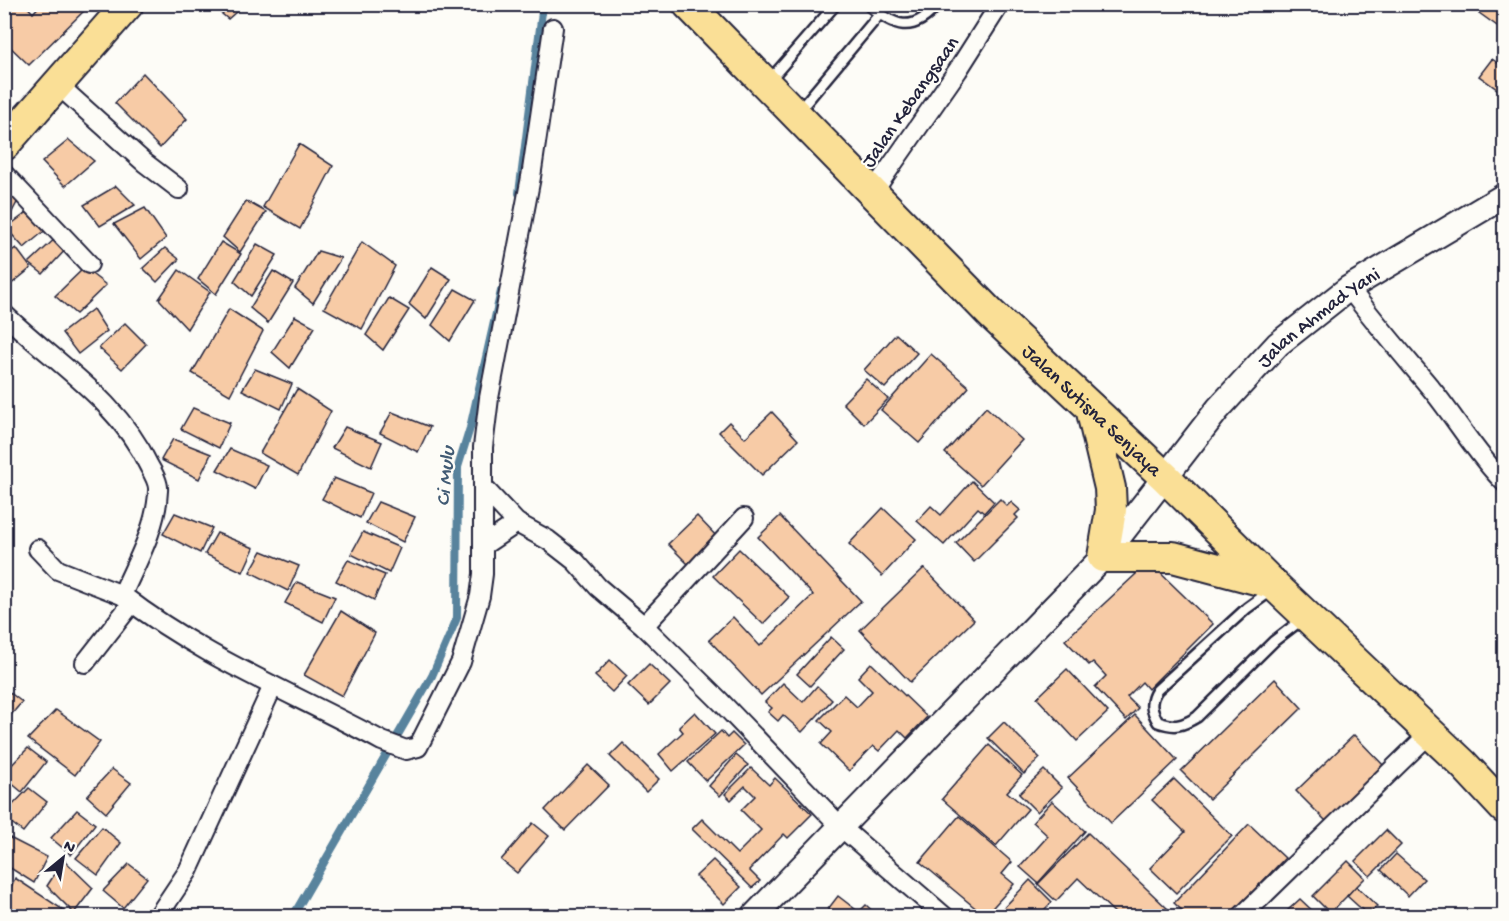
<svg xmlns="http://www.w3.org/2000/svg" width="1509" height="921" font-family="'Gochi Hand',sans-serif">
<rect width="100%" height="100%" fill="#fdfcf7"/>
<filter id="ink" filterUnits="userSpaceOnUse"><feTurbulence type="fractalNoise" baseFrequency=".0167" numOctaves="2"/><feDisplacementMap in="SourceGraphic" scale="12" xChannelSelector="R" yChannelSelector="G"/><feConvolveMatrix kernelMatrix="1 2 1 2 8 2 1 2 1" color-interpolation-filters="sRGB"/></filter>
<g filter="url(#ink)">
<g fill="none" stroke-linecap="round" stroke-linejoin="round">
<g stroke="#59839d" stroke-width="8">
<path d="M 519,193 L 543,4"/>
<path d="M 293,916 L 432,676 L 457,618 L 458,467 L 470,428 L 501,291"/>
</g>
</g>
<g fill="#f7cba6" stroke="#22223b" stroke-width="1.5">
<path d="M 4,4 L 25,4 L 33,13 L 41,4 L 91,4 L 29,65 L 4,41 Z"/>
<path d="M 210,4 L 245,4 L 228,19 Z"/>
<path d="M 1459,4 L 1504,4 L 1504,23 L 1500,28 L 1472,8 L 1469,12 Z"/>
<path d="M 1492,59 L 1504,67 L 1504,94 L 1479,76 Z"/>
<path d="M 143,73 L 187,119 L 160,148 L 115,103 Z"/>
<path d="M 69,140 L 94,161 L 65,186 L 42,162 Z"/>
<path d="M 299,144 L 333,166 L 300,229 L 263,207 Z"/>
<path d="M 4,184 L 21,195 L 4,227 Z"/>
<path d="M 116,186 L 135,205 L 100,226 L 84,205 Z"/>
<path d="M 246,201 L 266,212 L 240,252 L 223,237 Z"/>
<path d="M 33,208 L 48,228 L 24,248 L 6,228 Z"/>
<path d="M 145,208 L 166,238 L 141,259 L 114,224 Z"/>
<path d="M 59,235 L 69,246 L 43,274 L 29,263 Z"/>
<path d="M 221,242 L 241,254 L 216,294 L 198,279 Z"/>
<path d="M 362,242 L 395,266 L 362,329 L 324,308 Z"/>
<path d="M 257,244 L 277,255 L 251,296 L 234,281 Z"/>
<path d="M 16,248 L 31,268 L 4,290 L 4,256 Z"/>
<path d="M 165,248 L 179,259 L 157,282 L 143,268 Z"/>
<path d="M 318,251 L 341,258 L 313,303 L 295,288 Z"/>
<path d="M 432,267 L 451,279 L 426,319 L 409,304 Z"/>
<path d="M 84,268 L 106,285 L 76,314 L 55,296 Z"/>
<path d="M 179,270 L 210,292 L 187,329 L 159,299 Z"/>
<path d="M 273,271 L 293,283 L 268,323 L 250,308 Z"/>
<path d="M 455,289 L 475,300 L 450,341 L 432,325 Z"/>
<path d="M 389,298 L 409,310 L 383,350 L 366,335 Z"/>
<path d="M 93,309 L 107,331 L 78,354 L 62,333 Z"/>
<path d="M 229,309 L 263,331 L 230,395 L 192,373 Z"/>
<path d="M 295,316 L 315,327 L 290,368 L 272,352 Z"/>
<path d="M 125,323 L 146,344 L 122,369 L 99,348 Z"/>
<path d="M 896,334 L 917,353 L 885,388 L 864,370 Z"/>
<path d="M 931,354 L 969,387 L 919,443 L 881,410 Z"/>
<path d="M 255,369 L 292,384 L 281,409 L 242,390 Z"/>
<path d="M 866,379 L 888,399 L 864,424 L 843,403 Z"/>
<path d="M 297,389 L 331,411 L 298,475 L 260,453 Z"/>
<path d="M 986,407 L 1022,440 L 981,485 L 945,453 Z"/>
<path d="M 193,408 L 230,423 L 219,448 L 181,429 Z"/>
<path d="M 392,412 L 430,427 L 418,452 L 380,433 Z"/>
<path d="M 772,412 L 798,440 L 762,475 L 719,432 L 729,422 L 745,438 Z"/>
<path d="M 345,427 L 382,442 L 371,467 L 332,448 Z"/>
<path d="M 173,439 L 211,454 L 199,479 L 161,460 Z"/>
<path d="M 230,449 L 267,465 L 255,489 L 217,470 Z"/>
<path d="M 334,478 L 371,493 L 360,518 L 322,499 Z"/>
<path d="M 972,481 L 994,502 L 984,513 L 978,508 L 944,545 L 917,521 L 931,506 L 941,515 Z"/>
<path d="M 1000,499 L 1007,506 L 1011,502 L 1020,510 L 1015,515 L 1018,518 L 974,562 L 956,543 Z"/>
<path d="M 378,502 L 415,517 L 403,542 L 366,523 Z"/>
<path d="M 883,508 L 916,539 L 882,576 L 849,544 Z"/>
<path d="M 175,513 L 212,528 L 200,553 L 163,534 Z"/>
<path d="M 697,516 L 719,539 L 690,566 L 668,544 Z"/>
<path d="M 780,516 L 861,601 L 761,695 L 709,640 L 733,617 L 760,646 L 813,595 L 758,537 Z"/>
<path d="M 363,532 L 400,548 L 389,573 L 351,554 Z"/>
<path d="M 217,533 L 254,548 L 243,572 L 205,554 Z"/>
<path d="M 739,549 L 789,597 L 763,624 L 713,576 Z"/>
<path d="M 262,551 L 299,566 L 288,591 L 250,572 Z"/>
<path d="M 348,560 L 385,575 L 374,600 L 336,581 Z"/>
<path d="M 1149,562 L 1213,624 L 1148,689 L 1142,682 L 1127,697 L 1138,708 L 1126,720 L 1095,687 L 1106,676 L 1093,662 L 1089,665 L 1065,640 Z"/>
<path d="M 924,568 L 974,620 L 910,682 L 860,630 Z"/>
<path d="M 297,582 L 335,597 L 323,622 L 285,603 Z"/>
<path d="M 341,611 L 375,633 L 342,696 L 304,675 Z"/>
<path d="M 831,637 L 844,649 L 810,686 L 797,674 Z"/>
<path d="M 610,660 L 627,676 L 612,692 L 595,676 Z"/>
<path d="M 871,663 L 927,717 L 907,738 L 899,730 L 879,751 L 873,746 L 849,771 L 821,744 L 832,732 L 819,720 L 844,695 L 857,707 L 872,691 L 858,677 Z"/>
<path d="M 649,664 L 670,684 L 649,705 L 628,685 Z"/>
<path d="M 1067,669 L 1108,712 L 1077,741 L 1037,698 Z"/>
<path d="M 1275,679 L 1302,708 L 1209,799 L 1181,771 Z"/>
<path d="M 783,683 L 803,702 L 817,686 L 832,700 L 802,732 L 783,715 L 778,721 L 768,712 L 772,708 L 765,702 Z"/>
<path d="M 4,688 L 22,702 L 4,723 Z"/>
<path d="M 56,710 L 100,742 L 75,775 L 28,739 Z"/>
<path d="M 695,712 L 715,734 L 673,771 L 659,754 L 683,732 L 679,727 Z"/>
<path d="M 1135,715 L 1177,760 L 1111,823 L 1068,778 Z"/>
<path d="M 1004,722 L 1040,758 L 1024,774 L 988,738 Z"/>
<path d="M 721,731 L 727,738 L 732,733 L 744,745 L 706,781 L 688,762 Z"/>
<path d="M 1354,735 L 1386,768 L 1328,823 L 1296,791 Z"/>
<path d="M 623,743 L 659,779 L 646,792 L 610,756 Z"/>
<path d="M 989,745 L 1022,775 L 1007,792 L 1028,809 L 996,846 L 942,799 Z"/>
<path d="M 28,748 L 46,762 L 22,792 L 4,777 L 4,773 Z"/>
<path d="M 736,755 L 748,765 L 720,796 L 709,786 Z"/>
<path d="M 588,765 L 609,785 L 565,830 L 545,810 Z"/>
<path d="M 751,768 L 769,785 L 775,778 L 812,814 L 788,838 L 784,834 L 749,870 L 760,881 L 752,888 L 692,829 L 702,819 L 737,854 L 761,830 L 741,810 L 755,796 L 745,786 L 731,800 L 725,794 Z"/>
<path d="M 112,769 L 131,783 L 106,813 L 87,796 Z"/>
<path d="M 1044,770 L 1062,788 L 1037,812 L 1019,794 Z"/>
<path d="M 1174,779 L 1232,836 L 1176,893 L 1150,868 L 1185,832 L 1152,800 Z"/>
<path d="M 29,788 L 47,802 L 23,832 L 4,817 L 4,814 Z"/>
<path d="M 1052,801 L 1085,831 L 1038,883 L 1020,867 L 1048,836 L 1033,822 Z"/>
<path d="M 77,810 L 95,824 L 71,855 L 51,838 Z"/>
<path d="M 959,816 L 1012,862 L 1002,874 L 1014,884 L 985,916 L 920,862 Z"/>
<path d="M 533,823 L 549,836 L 517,873 L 501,860 Z"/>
<path d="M 1249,824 L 1285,858 L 1229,916 L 1188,916 L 1174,903 Z"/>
<path d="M 102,827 L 121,843 L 98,875 L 76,858 Z"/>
<path d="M 1386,830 L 1401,845 L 1370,876 L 1355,861 Z"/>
<path d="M 1088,833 L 1168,909 L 1161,916 L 1118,916 L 1078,878 L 1056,901 L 1038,884 Z"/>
<path d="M 4,835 L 47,857 L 34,883 L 4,864 Z"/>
<path d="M 1396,854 L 1424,879 L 1408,896 L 1381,870 Z"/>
<path d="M 64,860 L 93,888 L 74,913 L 47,886 Z"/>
<path d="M 713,860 L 741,887 L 724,904 L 696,876 Z"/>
<path d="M 1348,861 L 1365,878 L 1330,913 L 1313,896 Z"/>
<path d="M 129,864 L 147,878 L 123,908 L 103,891 Z"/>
<path d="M 15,878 L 65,911 L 60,916 L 24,916 L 4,903 Z"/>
<path d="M 1030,880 L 1052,902 L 1044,910 L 1051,916 L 996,916 Z"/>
<path d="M 1356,886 L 1377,906 L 1368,915 L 1347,896 Z"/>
<path d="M 838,896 L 859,912 L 866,905 L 878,916 L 837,916 L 828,909 Z"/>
<path d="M 1300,899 L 1318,916 L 1293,916 L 1287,911 Z"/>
</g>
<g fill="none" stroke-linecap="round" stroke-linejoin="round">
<g stroke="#22223b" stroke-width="14">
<g id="service">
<path d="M 867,4 C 894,27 913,35 938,4"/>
<path d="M 768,82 L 836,4"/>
<path d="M 798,112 L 879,15"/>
<path d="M 1272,590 L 1247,608 L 1157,690 C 1149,702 1151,710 1158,722 C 1175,728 1182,726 1197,717 L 1274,641 L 1304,618"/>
</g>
</g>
<g stroke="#22223b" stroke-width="22">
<g id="minor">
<path d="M 57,84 L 145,163 L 179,189"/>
<path d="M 4,174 L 89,264"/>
<path d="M 873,192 L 958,70 L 1000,4"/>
<path d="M 1349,288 C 1376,324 1405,357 1434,392 C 1458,422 1477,455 1504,482"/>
<path d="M 4,314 C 55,363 118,400 149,466 C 153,473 159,483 158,491 C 157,527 136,563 122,595 C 203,658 293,693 382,741 L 406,750 L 418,747 L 461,662 L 480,596 L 483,574 L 483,447 L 489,398 L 531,177 L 553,28"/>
<path d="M 484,488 L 517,523 L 548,540 L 575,561 L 598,587 L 644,626 L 720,701 L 842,828 L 944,916"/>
<path d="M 484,545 L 517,523"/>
<path d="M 38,549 L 58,570 L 122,595"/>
<path d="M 644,626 L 744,518"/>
<path d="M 85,663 L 132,603"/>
<path d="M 158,916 L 188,871 L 273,686"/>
<path d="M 1242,916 L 1429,734"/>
</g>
</g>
<g stroke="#22223b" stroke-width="28">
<g id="tertiary">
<path id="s1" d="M 754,916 L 1103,557 L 1218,409 L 1278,344 L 1349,288 L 1504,196"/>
</g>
</g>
<g stroke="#22223b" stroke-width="34">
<g id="primary">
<path id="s2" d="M 688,4 L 991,314 L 1166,478 L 1276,587 L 1463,764 L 1504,808"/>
<path d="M 4,145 L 128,4"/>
<path d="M 1091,408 L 1110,488 L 1111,510 L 1103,557 L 1173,557 L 1271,583"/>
</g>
</g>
<use href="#service" stroke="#fdfcf7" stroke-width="9"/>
<use href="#minor" stroke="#fdfcf7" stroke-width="18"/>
<use href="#tertiary" stroke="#fdfcf7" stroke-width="24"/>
<use href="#primary" stroke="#fadf96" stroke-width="30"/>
</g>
</g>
<g text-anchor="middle" stroke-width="4.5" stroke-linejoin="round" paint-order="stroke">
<g font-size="20" fill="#22223b" stroke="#fdfcf7">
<text transform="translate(909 101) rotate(-55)" y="7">Jalan Kebangsaan</text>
<text dy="7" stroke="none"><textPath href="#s1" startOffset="825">Jalan Ahmad Yani</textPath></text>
<text dy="7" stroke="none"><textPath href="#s2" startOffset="573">Jalan Sutisna Senjaya</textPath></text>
</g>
<g font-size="21" font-style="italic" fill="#425b74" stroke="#fdfcf7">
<text transform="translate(444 476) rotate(-85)" y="7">Ci Mulu</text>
</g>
</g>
<rect width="1509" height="921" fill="none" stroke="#fdfcf7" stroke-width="24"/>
<rect x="12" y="12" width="1485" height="897" fill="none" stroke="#22223b" stroke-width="2" filter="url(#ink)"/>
<g transform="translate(63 858) rotate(30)" stroke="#fdfcf7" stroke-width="4.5" paint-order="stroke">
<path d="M0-4.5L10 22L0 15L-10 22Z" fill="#22223b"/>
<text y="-9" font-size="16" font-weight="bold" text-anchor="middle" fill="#22223b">N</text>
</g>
</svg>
